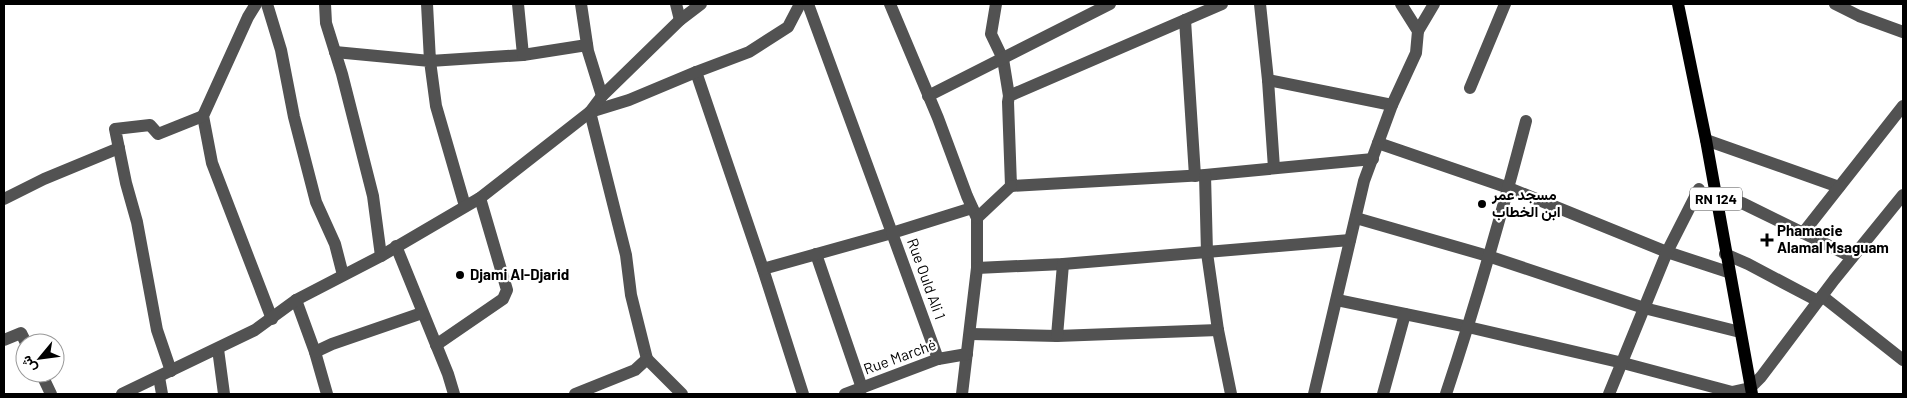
<svg xmlns="http://www.w3.org/2000/svg" width="1907" height="398" font-family="Barlow,Vazirmatn,sans-serif">
<rect width="100%" height="100%" fill="#fff"/>
<g fill="none" stroke-linecap="round" stroke-linejoin="round">
<g stroke="#525252" stroke-width="12">
<path d="M 256,4 L 248,17 L 203,116 L 212,163 L 272,319"/>
<path d="M 267,4 L 281,50 L 294,117 L 316,202 L 335,244 L 343,275"/>
<path d="M 325,4 L 326,23 L 342,74 L 373,196 L 381,256"/>
<path d="M 427,4 L 430,61 L 523,55 L 518,4"/>
<path d="M 581,4 L 588,51 L 602,96"/>
<path d="M 676,4 L 680,20"/>
<path d="M 890,4 L 938,118 L 967,196 L 977,218 L 977,268 L 962,394"/>
<path d="M 996,4 L 991,34 L 1003,59 L 1009,96"/>
<path d="M 1222,4 L 1009,96 L 1008,102 L 1011,186 L 1205,175 L 1373,159"/>
<path d="M 1260,4 L 1268,80 L 1392,105"/>
<path d="M 1835,4 L 1859,16 L 1903,32"/>
<path d="M 1185,20 L 1195,176"/>
<path d="M 1418,31 L 1434,4"/>
<path d="M 335,52 L 430,61 L 436,106 L 465,206"/>
<path d="M 523,55 L 587,45"/>
<path d="M 696,72 L 763,269 L 803,394"/>
<path d="M 1268,80 L 1274,168"/>
<path d="M 1470,88 L 1505,4"/>
<path d="M 928,96 L 1110,4"/>
<path d="M 590,112 L 626,255 L 631,295 L 647,359"/>
<path d="M 590,112 L 629,100 L 696,72 L 749,52 L 788,27 L 800,4"/>
<path d="M 1706,140 L 1839,187"/>
<path d="M 1378,143 L 1509,188 L 1667,252 L 1728,272"/>
<path d="M 1205,175 L 1207,253 L 1218,330 L 1231,394"/>
<path d="M 1715,195 L 1742,203 L 1852,257"/>
<path d="M 4,199 L 44,179 L 119,148"/>
<path d="M 977,218 L 1011,186"/>
<path d="M 1356,218 L 1488,256 L 1644,308 L 1740,332"/>
<path d="M 1803,233 L 1903,106"/>
<path d="M 396,246 L 448,374 L 454,394"/>
<path d="M 816,254 L 862,388"/>
<path d="M 1725,254 L 1748,264 L 1818,301"/>
<path d="M 977,268 L 1063,264 L 1350,240"/>
<path d="M 763,269 L 892,233 L 808,4"/>
<path d="M 1822,296 L 1903,360"/>
<path d="M 296,300 L 315,352 L 327,394"/>
<path d="M 1337,300 L 1468,327 L 1623,363 L 1732,392 L 1750,388 L 1761,377 L 1834,280 L 1903,195"/>
<path d="M 970,334 L 1057,336 L 1218,330"/>
<path d="M 1057,336 L 1063,264"/>
<path d="M 4,340 L 21,333 L 26,343"/>
<path d="M 436,345 L 503,299 L 507,290 L 480,198"/>
<path d="M 218,349 L 224,394"/>
<path d="M 315,352 L 332,344 L 422,313"/>
<path d="M 938,359 L 892,233 L 972,208"/>
<path d="M 171,371 L 157,330 L 137,222 L 126,183 L 115,129 L 150,125 L 158,134 L 203,116"/>
<path d="M 41,373 L 51,394"/>
<path d="M 159,377 L 162,394"/>
<path d="M 122,394 L 255,330 L 296,300 L 381,256 L 480,198 L 590,112 L 602,96 L 680,20 L 701,4"/>
<path d="M 575,394 L 635,370 L 647,359 L 682,394"/>
<path d="M 845,394 L 938,359 L 967,354"/>
<path d="M 1314,394 L 1364,181 L 1392,105 L 1416,53 L 1418,31 L 1401,4"/>
<path d="M 1383,394 L 1405,314"/>
<path d="M 1446,394 C 1476,304 1502,213 1526,121"/>
<path d="M 1609,394 L 1667,252 L 1699,189"/>
</g>
<path stroke="#000" stroke-width="12" d="M 1678,4 L 1706,140 L 1752,394"/>
</g>
<g fill="#000" stroke="#fff" stroke-width="2">
<circle cx="1482" cy="204" r="5"/>
<path d="M1764.5 232.5h5v5h5v5h-5v5h-5v-5h-5v-5h5z"/>
<circle cx="460" cy="275" r="5"/>
</g>
<g text-anchor="middle" stroke-width="4.5" stroke-linejoin="round" paint-order="stroke">
<rect fill="#fff" stroke="#4c4c4c" stroke-width="1" x="1690" y="187.5" width="52" height="23" rx="4"/>
<g font-size="14" font-weight="bold" fill="#000">
<text x="1716" y="204">RN 124</text>
</g>
<g font-size="15" font-weight="bold" fill="#000" stroke="#fff" text-anchor="start">
<text x="1492" y="200">مسجد عمر<tspan x="1492" dy="17">ابن الخطاب</tspan></text>
<text x="1777" y="236">Phamacie<tspan x="1777" dy="17">Alamal Msaguam</tspan></text>
<text x="470" y="280">Djami Al-Djarid</text>
</g>
<g font-size="15" fill="#000" stroke="#fff">
<text transform="translate(926 279) rotate(70)" y="5">Rue Ould Ali 1</text>
<text transform="translate(900 357) rotate(-20)" y="5">Rue Marché</text>
</g>
</g>
<rect width="1907" height="398" fill="none" stroke="#000000" stroke-width="10"/>
<g transform="translate(40 358) rotate(241)"><circle r="24" fill="#ffffff" stroke="#999999"/>
<path d="M0-4L9 19L0 12L-9 19Z" fill="#000000"/>
<text y="-8" font-size="14" font-weight="bold" text-anchor="middle" fill="#000000">ش</text>
</g>
</svg>
